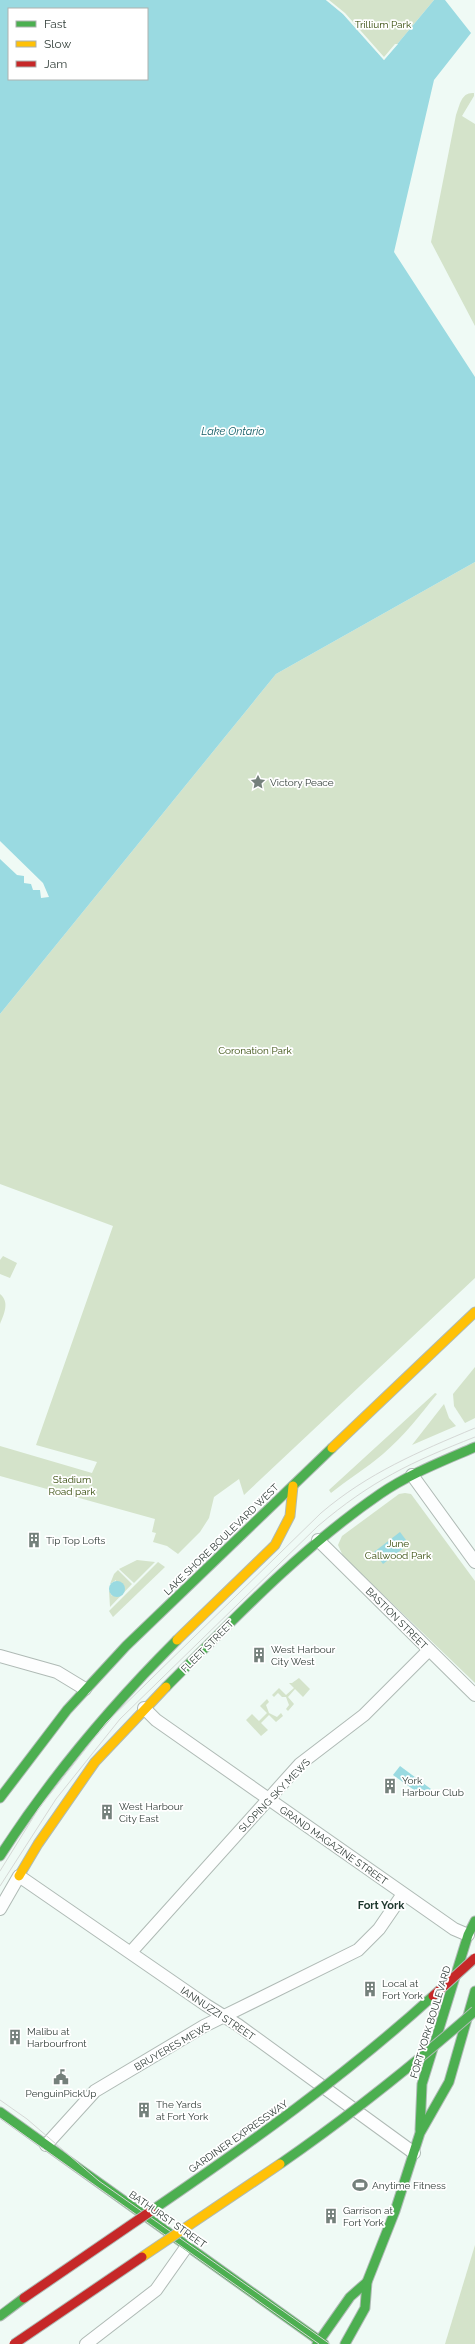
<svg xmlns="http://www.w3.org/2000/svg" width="475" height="2344" font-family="Raleway,sans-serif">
<rect width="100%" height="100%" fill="#effaf5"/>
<g fill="#d4e3ca">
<path d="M 326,0 L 434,0 L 384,60 L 343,14 Z"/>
<path d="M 474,93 L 474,96 L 462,116 L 475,124 L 475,326 L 431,242 L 456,115 C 460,105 461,92 474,93 Z"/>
<path d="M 475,562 L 475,1278 L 244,1495 L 239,1479 L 214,1497 L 209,1518 L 200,1532 L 178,1554 L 167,1546 L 153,1542 L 156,1533 L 152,1532 L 155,1519 L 0,1476 L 0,1446 L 92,1473 L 97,1462 L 36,1445 L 113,1226 L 0,1184 L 0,1014 L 276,674 Z"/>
<path d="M 3,1256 L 17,1263 L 10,1278 L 0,1274 L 0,1260 Z"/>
<path d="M 0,1294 C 10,1302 4,1314 0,1324 Z"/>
<path d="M 475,1367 L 475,1418 L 465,1423 L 454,1406 L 453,1394 Z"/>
<path d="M 435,1393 L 437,1394 C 420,1415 404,1436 383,1454 C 367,1468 348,1479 331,1493 L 329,1490 Z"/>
<path d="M 444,1404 L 449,1418 L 456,1426 L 412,1445 Z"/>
<path d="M 405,1493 L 411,1494 L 475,1581 L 475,1683 L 343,1556 L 338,1545 L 342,1536 L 399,1494 Z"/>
<path d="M 137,1560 L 155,1562 L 134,1583 L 119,1569 Z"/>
<path d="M 158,1562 L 165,1567 L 113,1617 L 109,1611 Z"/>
<path d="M 118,1570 L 132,1584 L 110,1607 L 109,1590 L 112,1596 L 116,1580 L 110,1584 L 114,1574 Z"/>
<path d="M 299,1678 L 310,1689 L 303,1697 L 295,1689 L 288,1697 L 294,1704 L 288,1711 L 286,1709 L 289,1705 L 286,1697 L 282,1697 L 278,1693 L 274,1697 L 272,1695 L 279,1688 L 286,1695 L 294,1688 L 289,1683 L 292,1683 Z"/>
<path d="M 267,1699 L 269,1702 L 266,1705 L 269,1713 L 277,1717 L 281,1713 L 283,1716 L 276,1722 L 269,1715 L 261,1723 L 268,1730 L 261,1736 L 246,1720 L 252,1714 L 259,1721 L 267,1713 L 260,1706 Z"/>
<path d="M 475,2245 L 475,2344 L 445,2344 Z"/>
</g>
<g fill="#9adae1" fill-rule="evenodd">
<path d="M 0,0 L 326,0 L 343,14 L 384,60 L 434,0 L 445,0 L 471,33 L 434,80 L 394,252 L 475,377 L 475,562 L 276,674 L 0,1014 L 0,859 L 17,875 L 24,876 L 24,883 L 31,884 L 33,890 L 40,890 L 41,898 L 49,897 L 43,883 L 0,841 ZM 9,9 L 147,9 L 147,79 L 9,79 Z"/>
<path d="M 400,1532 L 409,1544 L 383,1564 L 374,1552 Z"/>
<circle cx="117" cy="1589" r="8"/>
<path d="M 400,1766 L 431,1789 L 424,1797 L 393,1775 Z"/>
</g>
<path fill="#effaf5" d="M 326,0 L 329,0 L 345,13 L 384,57 L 395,44 L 398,44 L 384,60 L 343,14 Z"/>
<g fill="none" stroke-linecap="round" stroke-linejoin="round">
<g stroke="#afbab5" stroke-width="14">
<g id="street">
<path d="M 412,1475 L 475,1562"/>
<path d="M 318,1540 L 475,1695"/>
<path d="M 0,1656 L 57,1672 L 85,1689"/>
<path d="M 144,1708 L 156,1720 L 454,1929 L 468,1935"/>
<path d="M 0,1909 L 19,1876 L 206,2005 L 238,2025 L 414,2153"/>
<path d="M 131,1952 L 300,1764 L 364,1715 L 429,1650"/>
<path d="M 46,2145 L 95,2091 L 204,2026 L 358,1950 L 379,1929 L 403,1894"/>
<path d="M 86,2344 L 156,2290 L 187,2246"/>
</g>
</g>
<g stroke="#afbab5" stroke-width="11">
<g id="fast">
<path d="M 166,1687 C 234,1619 300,1549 380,1494 C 409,1474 443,1461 475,1447"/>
<path d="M 0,1798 L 67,1710 L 126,1646 L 332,1448"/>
<path d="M 0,1856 C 51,1777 110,1707 177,1640"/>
<path d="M 0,2112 L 324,2344"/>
<path d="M 420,2130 L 422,2084 L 468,1935 L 475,1921"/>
<path d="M 0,2316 L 24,2298"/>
<path d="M 317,2344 L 350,2297 L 367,2282"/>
<path d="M 345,2344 L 365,2308 L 367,2282 L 395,2211 L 420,2133 L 449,2082 L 475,1991"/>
</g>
</g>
<g stroke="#afbab5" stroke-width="11">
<g id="slow">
<path d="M 332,1448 L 475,1312"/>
<path d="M 177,1640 L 275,1545 L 290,1516 L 293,1486"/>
<path d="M 19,1876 L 38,1844 L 95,1762 L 166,1687"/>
</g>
</g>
<use href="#street" stroke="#fdfefe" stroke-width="12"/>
<use href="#fast" stroke="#4caf50" stroke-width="9"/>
<use href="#slow" stroke="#ffc107" stroke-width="9"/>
<g stroke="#d5d8d6" stroke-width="1">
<path d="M 0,1871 L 39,1808 L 107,1722 L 321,1513 C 368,1473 418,1452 475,1428"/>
<path d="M 0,1886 L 56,1799 L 120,1719 L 318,1526 C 371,1481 411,1462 475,1437"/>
<path d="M 0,2100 L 27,2119 L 99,2181 L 330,2344"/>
<path d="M 0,2118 L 319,2344"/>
</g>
<g stroke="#afbab5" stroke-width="11" stroke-linecap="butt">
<g id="fast-bridge">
<path d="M 280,2164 C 348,2117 412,2066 475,2011"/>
<path d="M 151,2211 C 249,2144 345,2076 433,1996"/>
</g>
</g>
<g stroke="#afbab5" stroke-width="11" stroke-linecap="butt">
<path id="slow-bridge" d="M 142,2257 L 280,2164"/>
</g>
<g stroke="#afbab5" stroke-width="11" stroke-linecap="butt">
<g id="jam-bridge">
<path d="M 433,1996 L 475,1958"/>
<path d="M 24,2298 L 151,2211"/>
<path d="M 14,2344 L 142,2257"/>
</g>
</g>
<use href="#fast-bridge" stroke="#4caf50" stroke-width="9"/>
<use href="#slow-bridge" stroke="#ffc107" stroke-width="9"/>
<use href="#jam-bridge" stroke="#c62828" stroke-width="9"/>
</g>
<defs>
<g id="sight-bare" transform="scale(1.2)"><path d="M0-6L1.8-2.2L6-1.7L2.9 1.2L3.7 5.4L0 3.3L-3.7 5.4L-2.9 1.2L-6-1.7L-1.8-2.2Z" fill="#74807b" stroke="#fff" stroke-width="2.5" paint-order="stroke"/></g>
<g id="building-bare" transform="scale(1.2)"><path d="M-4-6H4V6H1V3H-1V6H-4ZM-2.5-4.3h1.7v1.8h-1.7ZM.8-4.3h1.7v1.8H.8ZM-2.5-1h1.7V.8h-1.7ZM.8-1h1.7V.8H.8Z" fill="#74807b" stroke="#fff" stroke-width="2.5" paint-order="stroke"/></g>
<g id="civic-bare" transform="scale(1.2)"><path d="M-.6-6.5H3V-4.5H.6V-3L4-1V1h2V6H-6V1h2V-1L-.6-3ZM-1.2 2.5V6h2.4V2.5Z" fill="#74807b" stroke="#fff" stroke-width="2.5" paint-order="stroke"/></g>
<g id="stadium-bare" transform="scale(1.2)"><path d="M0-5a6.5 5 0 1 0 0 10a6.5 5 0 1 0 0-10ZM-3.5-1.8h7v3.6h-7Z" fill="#74807b" stroke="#fff" stroke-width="2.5" paint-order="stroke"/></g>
</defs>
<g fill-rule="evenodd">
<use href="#sight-bare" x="258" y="782"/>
<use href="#building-bare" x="34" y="1540"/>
<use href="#building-bare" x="259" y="1655"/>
<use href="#building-bare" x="390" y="1786"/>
<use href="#building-bare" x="107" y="1812"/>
<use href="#building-bare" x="370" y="1989"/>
<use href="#building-bare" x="15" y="2037"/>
<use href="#civic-bare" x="61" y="2077"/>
<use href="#building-bare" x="144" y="2110"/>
<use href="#stadium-bare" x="360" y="2185"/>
<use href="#building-bare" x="331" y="2216"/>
</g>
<g text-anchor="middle" stroke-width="3.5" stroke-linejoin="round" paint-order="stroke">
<g font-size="10" fill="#324806" stroke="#fff">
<text x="383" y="28">Trillium Park</text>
<text x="255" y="1054">Coronation Park</text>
<text x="72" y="1483">Stadium<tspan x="72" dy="12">Road park</tspan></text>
<text x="398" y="1547">June<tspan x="398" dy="12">Callwood Park</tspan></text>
</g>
<g font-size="10" fill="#323e39" stroke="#fff" text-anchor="start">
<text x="270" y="786">Victory Peace</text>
<text x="46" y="1544">Tip Top Lofts</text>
<text x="271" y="1653">West Harbour<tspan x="271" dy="12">City West</tspan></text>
<text x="402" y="1784">York<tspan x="402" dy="12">Harbour Club</tspan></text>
<text x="119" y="1810">West Harbour<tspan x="119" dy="12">City East</tspan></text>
<text x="382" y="1987">Local at<tspan x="382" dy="12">Fort York</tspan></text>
<text x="27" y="2035">Malibu at<tspan x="27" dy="12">Harbourfront</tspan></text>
<text x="61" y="2097" text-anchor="middle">PenguinPickUp</text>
<text x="156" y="2108">The Yards<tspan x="156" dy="12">at Fort York</tspan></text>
<text x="372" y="2189">Anytime Fitness</text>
<text x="343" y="2214">Garrison at<tspan x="343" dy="12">Fort York</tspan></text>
</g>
<g font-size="10" fill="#323e39" stroke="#fff">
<text transform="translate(221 1539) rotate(-44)" y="4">LAKE SHORE BOULEVARD WEST</text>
<text transform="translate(397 1618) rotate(45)" y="4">BASTION STREET</text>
<text transform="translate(207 1646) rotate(-45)" y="4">FLEET STREET</text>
<text transform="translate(274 1795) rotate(-46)" y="4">SLOPING SKY MEWS</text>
<text transform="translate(334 1845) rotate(35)" y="4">GRAND MAGAZINE STREET</text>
<text transform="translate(218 2013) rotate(34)" y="4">IANNUZZI STREET</text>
<text transform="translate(430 2022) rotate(-73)" y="4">FORT YORK BOULEVARD</text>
<text transform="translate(172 2046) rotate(-30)" y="4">BRUYERES MEWS</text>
<text transform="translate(238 2136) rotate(-35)" y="4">GARDINER EXPRESSWAY</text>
<text transform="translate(168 2219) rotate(35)" y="4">BATHURST STREET</text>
</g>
<g font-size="11" font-style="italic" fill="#105b64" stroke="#fff">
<text x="233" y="435">Lake Ontario</text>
</g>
<g font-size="11" font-weight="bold" fill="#1e382e" stroke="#fff">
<text x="381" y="1909">Fort York</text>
</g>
</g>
<rect x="8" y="8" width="140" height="72" fill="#ffffff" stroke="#adb2b0"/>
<rect x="16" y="21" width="20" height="6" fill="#4caf50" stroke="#adb2b0"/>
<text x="44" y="28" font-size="12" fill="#323e39">Fast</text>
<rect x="16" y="41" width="20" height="6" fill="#ffc107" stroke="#adb2b0"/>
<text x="44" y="48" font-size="12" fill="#323e39">Slow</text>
<rect x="16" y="61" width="20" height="6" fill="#c62828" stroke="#adb2b0"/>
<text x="44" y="68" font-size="12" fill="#323e39">Jam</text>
</svg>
